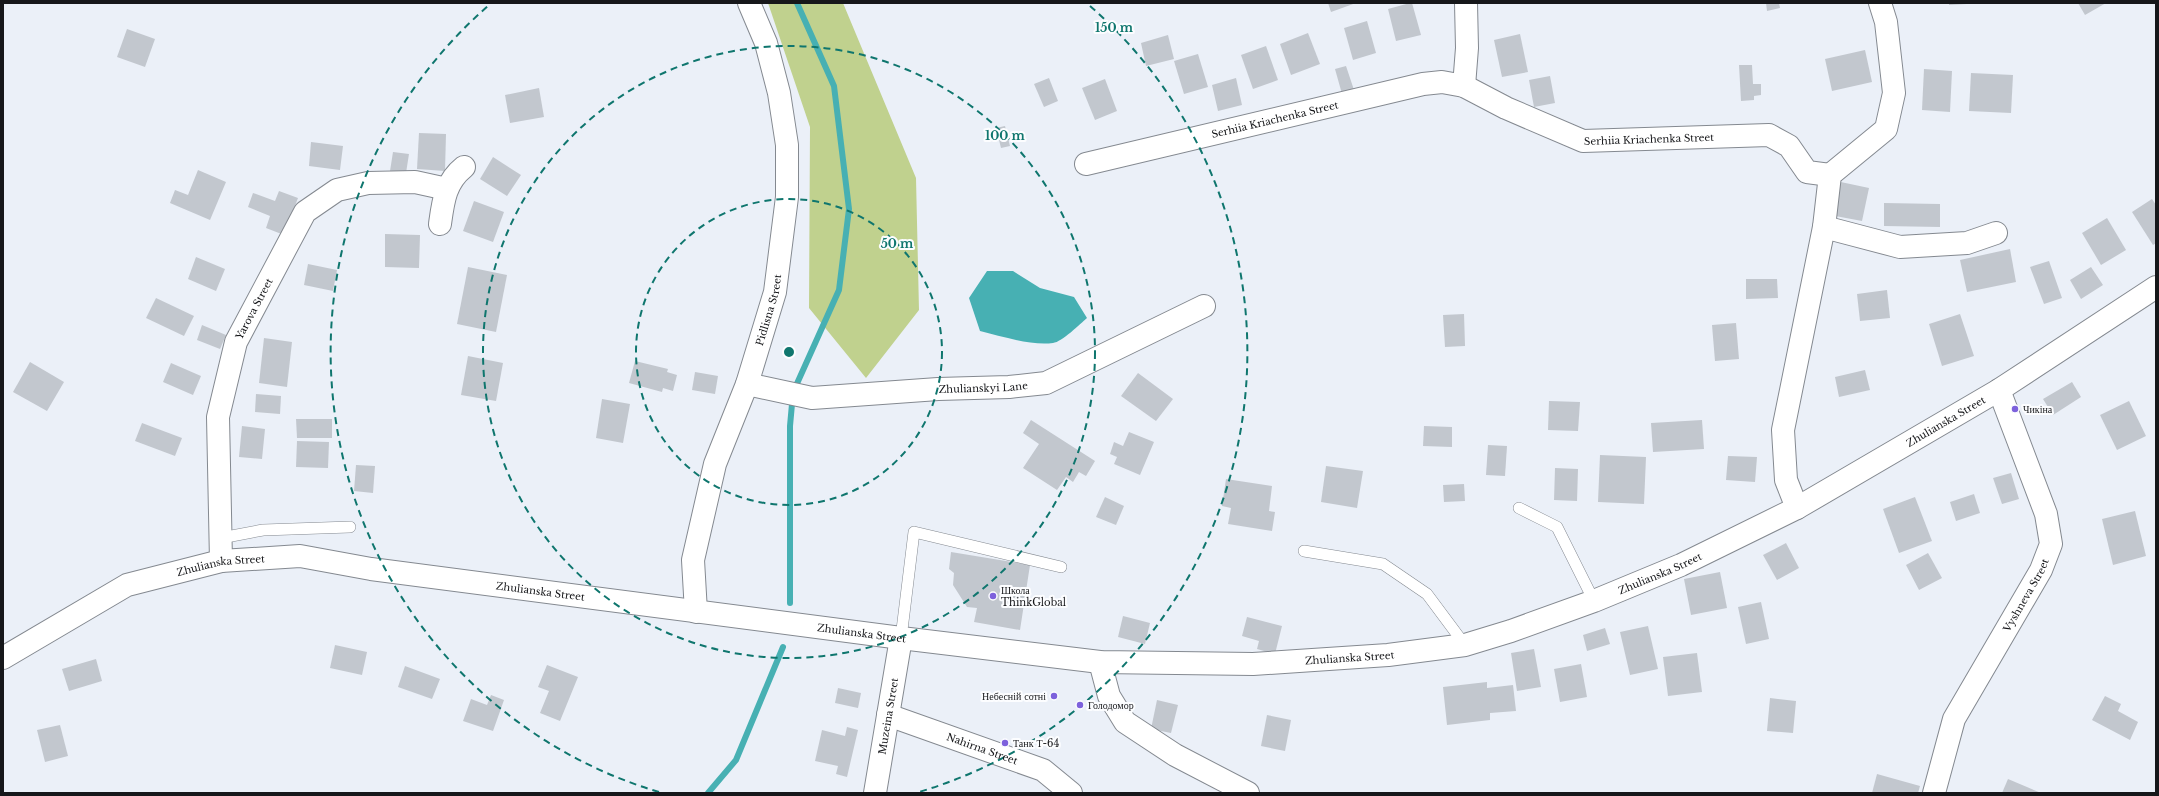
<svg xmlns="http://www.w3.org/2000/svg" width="2159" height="796" font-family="'Libre Baskerville',serif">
<rect width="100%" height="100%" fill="#ebf0f8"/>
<path fill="#c0d18e" d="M 768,3 L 843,3 L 916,178 L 919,310 L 866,378 L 809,308 L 810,127 Z"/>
<path fill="#47b0b3" d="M 987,271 L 1013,271 L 1040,288 L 1074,297 L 1087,318 C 1080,324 1062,342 1053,343 C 1031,346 1001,336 980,331 L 969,298 Z"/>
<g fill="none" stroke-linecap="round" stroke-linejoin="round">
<g stroke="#47b0b3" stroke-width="6">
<path d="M 795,388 L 839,290 L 849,209 L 834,86 L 797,3"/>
<path d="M 790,603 L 790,426 L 792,404"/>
<path d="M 708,793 L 736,760 L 783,647"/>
</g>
</g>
<g fill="#c2c7ce">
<path d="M 1328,3 L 1356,3 L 1331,12 Z"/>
<path d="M 1410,3 L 1412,3 L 1421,35 L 1396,41 L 1388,9 Z"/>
<path d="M 1766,3 L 1779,3 L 1780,8 L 1767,11 Z"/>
<path d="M 1949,3 L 1967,3 L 1967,4 L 1949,5 Z"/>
<path d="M 2078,3 L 2106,3 L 2085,15 Z"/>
<path d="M 1367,21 L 1376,53 L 1353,60 L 1344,28 Z"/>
<path d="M 127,29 L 155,39 L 145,67 L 117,57 Z"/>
<path d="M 1308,33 L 1320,64 L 1291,75 L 1280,44 Z"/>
<path d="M 1520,34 L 1528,72 L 1502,77 L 1494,40 Z"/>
<path d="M 1168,35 L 1174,59 L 1146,66 L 1141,43 Z"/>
<path d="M 1266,46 L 1278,80 L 1253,89 L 1241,55 Z"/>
<path d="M 1865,50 L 1872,82 L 1832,91 L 1825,59 Z"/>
<path d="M 1198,54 L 1208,87 L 1184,94 L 1174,61 Z"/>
<path d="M 1739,65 L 1752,65 L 1753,84 L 1761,84 L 1761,95 L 1754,96 L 1754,100 L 1741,101 Z"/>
<path d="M 1346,66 L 1354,90 L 1342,94 L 1335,69 Z"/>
<path d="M 1924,69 L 1952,71 L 1950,112 L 1922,110 Z"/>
<path d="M 1971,73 L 2013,75 L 2011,113 L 1969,111 Z"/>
<path d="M 1550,76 L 1555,103 L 1534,107 L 1529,80 Z"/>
<path d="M 1049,78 L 1058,101 L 1044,107 L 1034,84 Z"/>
<path d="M 1236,78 L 1242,105 L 1218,111 L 1212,85 Z"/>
<path d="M 1105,79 L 1117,111 L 1095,120 L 1082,88 Z"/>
<path d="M 539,88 L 544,117 L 510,123 L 505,95 Z"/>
<path d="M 1005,126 L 1010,146 L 1001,148 L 996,128 Z"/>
<path d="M 419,133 L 446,134 L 445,171 L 417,169 Z"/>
<path d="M 311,142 L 343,146 L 340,170 L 309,166 Z"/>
<path d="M 393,152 L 409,154 L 406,173 L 390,171 Z"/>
<path d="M 493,157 L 521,175 L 507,196 L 480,179 Z"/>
<path d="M 198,170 L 226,182 L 210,220 L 170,203 L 175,190 L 188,195 Z"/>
<path d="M 1836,181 L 1869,188 L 1862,221 L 1830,215 Z"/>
<path d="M 279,191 L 298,198 L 284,235 L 266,228 L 270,216 L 248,207 L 253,193 L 275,201 Z"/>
<path d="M 2152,199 L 2156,205 L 2156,243 L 2153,245 L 2132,212 Z"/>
<path d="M 474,201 L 504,212 L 493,242 L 463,231 Z"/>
<path d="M 1884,203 L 1940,204 L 1940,227 L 1884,226 Z"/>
<path d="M 2107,218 L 2126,250 L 2101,265 L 2082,233 Z"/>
<path d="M 385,234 L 420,235 L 419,268 L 385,267 Z"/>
<path d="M 2010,249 L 2016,282 L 1967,292 L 1960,260 Z"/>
<path d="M 196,257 L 225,269 L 216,291 L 188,279 Z"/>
<path d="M 2049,261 L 2062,298 L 2044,304 L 2030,267 Z"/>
<path d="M 308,264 L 337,270 L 333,291 L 304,285 Z"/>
<path d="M 468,267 L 507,275 L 496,332 L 457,324 Z"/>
<path d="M 2091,267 L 2103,285 L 2081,299 L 2070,280 Z"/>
<path d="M 1746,279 L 1777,279 L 1778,298 L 1746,299 Z"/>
<path d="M 1887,290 L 1890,318 L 1860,321 L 1857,294 Z"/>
<path d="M 156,298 L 194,316 L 184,336 L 146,318 Z"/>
<path d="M 1464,314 L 1465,346 L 1445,347 L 1443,315 Z"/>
<path d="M 1960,314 L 1974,356 L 1942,366 L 1929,324 Z"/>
<path d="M 1736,323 L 1739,359 L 1715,361 L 1712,325 Z"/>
<path d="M 202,325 L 226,335 L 220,349 L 197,340 Z"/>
<path d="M 264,338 L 292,342 L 287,387 L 259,383 Z"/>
<path d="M 468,356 L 503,363 L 496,401 L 461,395 Z"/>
<path d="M 635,361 L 668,369 L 667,372 L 677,375 L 673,391 L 663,388 L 662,392 L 629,383 Z"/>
<path d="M 30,362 L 64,382 L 47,411 L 13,392 Z"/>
<path d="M 171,363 L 201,376 L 193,395 L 163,382 Z"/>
<path d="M 1865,370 L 1870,390 L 1839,397 L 1835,377 Z"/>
<path d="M 695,372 L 718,376 L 715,394 L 692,390 Z"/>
<path d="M 1138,373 L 1173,399 L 1156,421 L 1121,396 Z"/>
<path d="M 2072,382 L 2081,397 L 2053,415 L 2043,399 Z"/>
<path d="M 256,394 L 281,396 L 280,414 L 255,412 Z"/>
<path d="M 602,399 L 630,404 L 623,443 L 596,438 Z"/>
<path d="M 1549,401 L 1580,402 L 1578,431 L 1548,430 Z"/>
<path d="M 2129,401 L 2146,436 L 2117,450 L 2100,415 Z"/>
<path d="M 296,419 L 332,419 L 332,438 L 297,438 Z"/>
<path d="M 1031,420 L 1095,461 L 1086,476 L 1079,472 L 1073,482 L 1066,477 L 1057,490 L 1023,468 L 1039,444 L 1023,433 Z"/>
<path d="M 1702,420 L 1704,449 L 1653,452 L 1651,423 Z"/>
<path d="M 142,423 L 182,438 L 175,456 L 135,441 Z"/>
<path d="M 242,426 L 265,429 L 262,459 L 239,457 Z"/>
<path d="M 1424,426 L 1452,427 L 1452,447 L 1423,446 Z"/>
<path d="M 1129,432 L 1154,442 L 1140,475 L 1114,464 L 1117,457 L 1110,454 L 1114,442 L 1123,446 Z"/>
<path d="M 297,441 L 329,442 L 328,468 L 296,467 Z"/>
<path d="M 1488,445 L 1507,446 L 1505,476 L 1486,475 Z"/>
<path d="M 1600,455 L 1646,457 L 1644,504 L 1598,502 Z"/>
<path d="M 1728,456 L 1757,457 L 1755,482 L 1726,480 Z"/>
<path d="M 356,465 L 375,466 L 373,493 L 354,491 Z"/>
<path d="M 1326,466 L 1363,471 L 1357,508 L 1321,502 Z"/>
<path d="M 1555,468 L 1578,469 L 1577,501 L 1554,500 Z"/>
<path d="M 2011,473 L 2019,499 L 2002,504 L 1993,478 Z"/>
<path d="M 1226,479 L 1272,486 L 1269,511 L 1275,512 L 1272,531 L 1228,524 L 1231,508 L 1222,506 Z"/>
<path d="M 1464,484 L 1465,501 L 1444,502 L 1443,485 Z"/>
<path d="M 1974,494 L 1980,513 L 1956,521 L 1950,502 Z"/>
<path d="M 1105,497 L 1124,506 L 1116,525 L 1096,517 Z"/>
<path d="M 1915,497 L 1932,541 L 1899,553 L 1883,509 Z"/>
<path d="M 2135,511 L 2146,556 L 2113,565 L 2102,519 Z"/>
<path d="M 1786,543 L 1799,568 L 1777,580 L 1763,555 Z"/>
<path d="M 951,552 L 1030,565 L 1020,630 L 974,622 L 977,608 L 967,607 L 953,585 L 954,573 L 949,569 Z"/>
<path d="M 1928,553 L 1942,578 L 1919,590 L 1906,565 Z"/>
<path d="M 1720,572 L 1727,608 L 1691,615 L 1684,579 Z"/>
<path d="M 1761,602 L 1769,639 L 1746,644 L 1738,607 Z"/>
<path d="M 1123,616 L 1150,623 L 1145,644 L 1118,637 Z"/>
<path d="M 1247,617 L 1282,626 L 1275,654 L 1257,649 L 1259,641 L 1242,636 Z"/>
<path d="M 1648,626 L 1658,669 L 1630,675 L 1620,632 Z"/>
<path d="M 1605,628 L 1610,644 L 1587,651 L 1583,635 Z"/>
<path d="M 335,645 L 367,652 L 362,675 L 330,668 Z"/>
<path d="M 1534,649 L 1541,687 L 1517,691 L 1511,653 Z"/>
<path d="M 1697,653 L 1702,692 L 1668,696 L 1663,657 Z"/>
<path d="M 96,659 L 102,681 L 69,691 L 62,669 Z"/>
<path d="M 1581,664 L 1587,697 L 1560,702 L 1554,669 Z"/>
<path d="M 547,665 L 578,677 L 560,721 L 540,713 L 549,691 L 538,687 Z"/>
<path d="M 405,666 L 440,679 L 432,699 L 398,687 Z"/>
<path d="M 1487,682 L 1487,688 L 1513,685 L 1516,711 L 1490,713 L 1490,720 L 1447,725 L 1443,687 Z"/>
<path d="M 838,688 L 861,693 L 858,708 L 835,703 Z"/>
<path d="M 491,695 L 504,700 L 493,731 L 463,721 L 471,699 L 487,705 Z"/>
<path d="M 2105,696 L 2121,704 L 2118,711 L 2138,722 L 2130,740 L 2092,720 Z"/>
<path d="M 1770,698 L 1796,701 L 1793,733 L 1767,731 Z"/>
<path d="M 1157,700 L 1178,705 L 1171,733 L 1151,729 Z"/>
<path d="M 1267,715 L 1291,720 L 1285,751 L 1261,746 Z"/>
<path d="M 60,725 L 68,756 L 45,762 L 37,730 Z"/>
<path d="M 847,727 L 858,730 L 847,777 L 836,774 L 838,766 L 815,761 L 822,730 L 845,736 Z"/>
<path d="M 1877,774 L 1920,786 L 1918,793 L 1872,793 Z"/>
<path d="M 2008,779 L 2041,793 L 2002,793 Z"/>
</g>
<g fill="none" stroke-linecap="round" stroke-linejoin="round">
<g stroke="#848990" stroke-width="12">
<g id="lane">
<path d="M 1519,508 L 1557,527 L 1594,601"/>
<path d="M 221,538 L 263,530 L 350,527"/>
<path d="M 1304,551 L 1383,564 L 1427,594 L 1465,645"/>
<path d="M 901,638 L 914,532 L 1061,567"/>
</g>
</g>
<g stroke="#848990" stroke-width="24">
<g id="street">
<path d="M 1464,86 L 1467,48 L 1466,3"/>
<path id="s1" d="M 1086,164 L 1423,84 L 1442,82 L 1464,86 L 1506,108 L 1583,141 L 1769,135 L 1789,146 L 1807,172 L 1830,175"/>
<path d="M 440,224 C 443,202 445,182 464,167"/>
<path d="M 1824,227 L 1900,247 L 1967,243 L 1996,233"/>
<path id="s2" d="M 747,384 L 812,398 L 938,389 L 1009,387 L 1046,383 L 1204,306"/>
<path d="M 1797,508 L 1786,480 L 1783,430 L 1824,227 L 1830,175 L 1886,129 L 1894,93 L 1886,22 L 1880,3"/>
<path id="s3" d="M 221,561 L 218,417 L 236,342 L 305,212 L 337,190 L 368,183 L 415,182 L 447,189"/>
<path id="s4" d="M 696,612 L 693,560 L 715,464 L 747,384 L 775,292 L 787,197 L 787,145 L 779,93 L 766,43 L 749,3"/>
<path d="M 1100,662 L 1109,696 L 1125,722 L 1175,755 L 1248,793"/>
<path id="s5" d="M 888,715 L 1043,770 L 1071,793"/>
<path id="s6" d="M 875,793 L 901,638"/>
<path id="s7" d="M 1934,793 L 1954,719 L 2041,570 L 2051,544 L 2046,514 L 1999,390"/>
</g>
</g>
<g stroke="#848990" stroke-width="24">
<g id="secondary">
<path id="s8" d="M 3,658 L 127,585 L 221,561 L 300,556 L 371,569 L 901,638 L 1100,662 L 1253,664 L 1388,655 L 1465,645 L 1511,631 L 1594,601 L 1681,565 L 1797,508 L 1999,390 L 2156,287"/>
</g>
</g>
<use href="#lane" stroke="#fff" stroke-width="11"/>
<use href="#street" stroke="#fff" stroke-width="22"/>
<use href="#secondary" stroke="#fff" stroke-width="22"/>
</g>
<g fill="none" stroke="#0f766e" stroke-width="2" stroke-dasharray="7 5">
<circle cx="789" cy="352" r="153"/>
<circle cx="789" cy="352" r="306"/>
<path d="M659 792A459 459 0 0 1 488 6M1090 6A459 459 0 0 1 919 792"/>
</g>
<g fill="#7d61dc" stroke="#fcfdff" stroke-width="1.5">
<circle cx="2015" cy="409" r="4"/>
<circle cx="993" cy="596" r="4"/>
<circle cx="1054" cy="696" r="4"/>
<circle cx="1080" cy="705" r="4"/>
<circle cx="1005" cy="743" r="4"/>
</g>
<g text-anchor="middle" stroke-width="4" stroke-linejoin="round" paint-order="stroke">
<g font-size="10" fill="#16171a" stroke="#fcfdff">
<text dy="4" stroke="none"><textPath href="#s1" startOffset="194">Serhiia Kriachenka Street</textPath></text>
<text dy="4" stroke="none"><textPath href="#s1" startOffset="585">Serhiia Kriachenka Street</textPath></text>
<text dy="4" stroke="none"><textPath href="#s3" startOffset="259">Yarova Street</textPath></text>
<text dy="4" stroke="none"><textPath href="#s4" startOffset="314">Pidlisna Street</textPath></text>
<text dy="4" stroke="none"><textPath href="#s2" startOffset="238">Zhulianskyi Lane</textPath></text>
<text dy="4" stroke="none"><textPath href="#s8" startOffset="2025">Zhulianska Street</textPath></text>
<text dy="4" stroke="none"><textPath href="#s8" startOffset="240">Zhulianska Street</textPath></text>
<text dy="4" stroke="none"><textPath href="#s8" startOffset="1701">Zhulianska Street</textPath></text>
<text dy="4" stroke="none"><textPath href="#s8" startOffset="563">Zhulianska Street</textPath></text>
<text dy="4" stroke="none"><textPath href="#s7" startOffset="220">Vyshneva Street</textPath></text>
<text dy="4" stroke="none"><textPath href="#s8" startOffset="887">Zhulianska Street</textPath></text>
<text dy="4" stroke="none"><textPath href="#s8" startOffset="1377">Zhulianska Street</textPath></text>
<text dy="4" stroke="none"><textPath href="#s6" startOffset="78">Muzeina Street</textPath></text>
<text dy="4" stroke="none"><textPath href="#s5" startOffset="100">Nahirna Street</textPath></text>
</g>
<g font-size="10" fill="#16171a" stroke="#fcfdff" text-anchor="start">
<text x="2023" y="413">Чикіна</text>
<text x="1001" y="594">Школа<tspan x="1001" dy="12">ThinkGlobal</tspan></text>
<text x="1046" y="700" text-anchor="end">Небесній сотні</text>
<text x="1088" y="709">Голодомор</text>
<text x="1013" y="747">Танк Т-64</text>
</g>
</g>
<circle cx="789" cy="352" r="6" fill="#0f766e" stroke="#fcfdff" stroke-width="2"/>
<g font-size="12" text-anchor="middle" font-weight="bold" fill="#0f766e" stroke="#fcfdff" stroke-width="4" stroke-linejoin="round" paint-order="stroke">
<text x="1114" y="32">150 m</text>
<text x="1005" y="140">100 m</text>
<text x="897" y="248">50 m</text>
</g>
<rect width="2159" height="796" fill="none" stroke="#16171a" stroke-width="8"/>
</svg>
